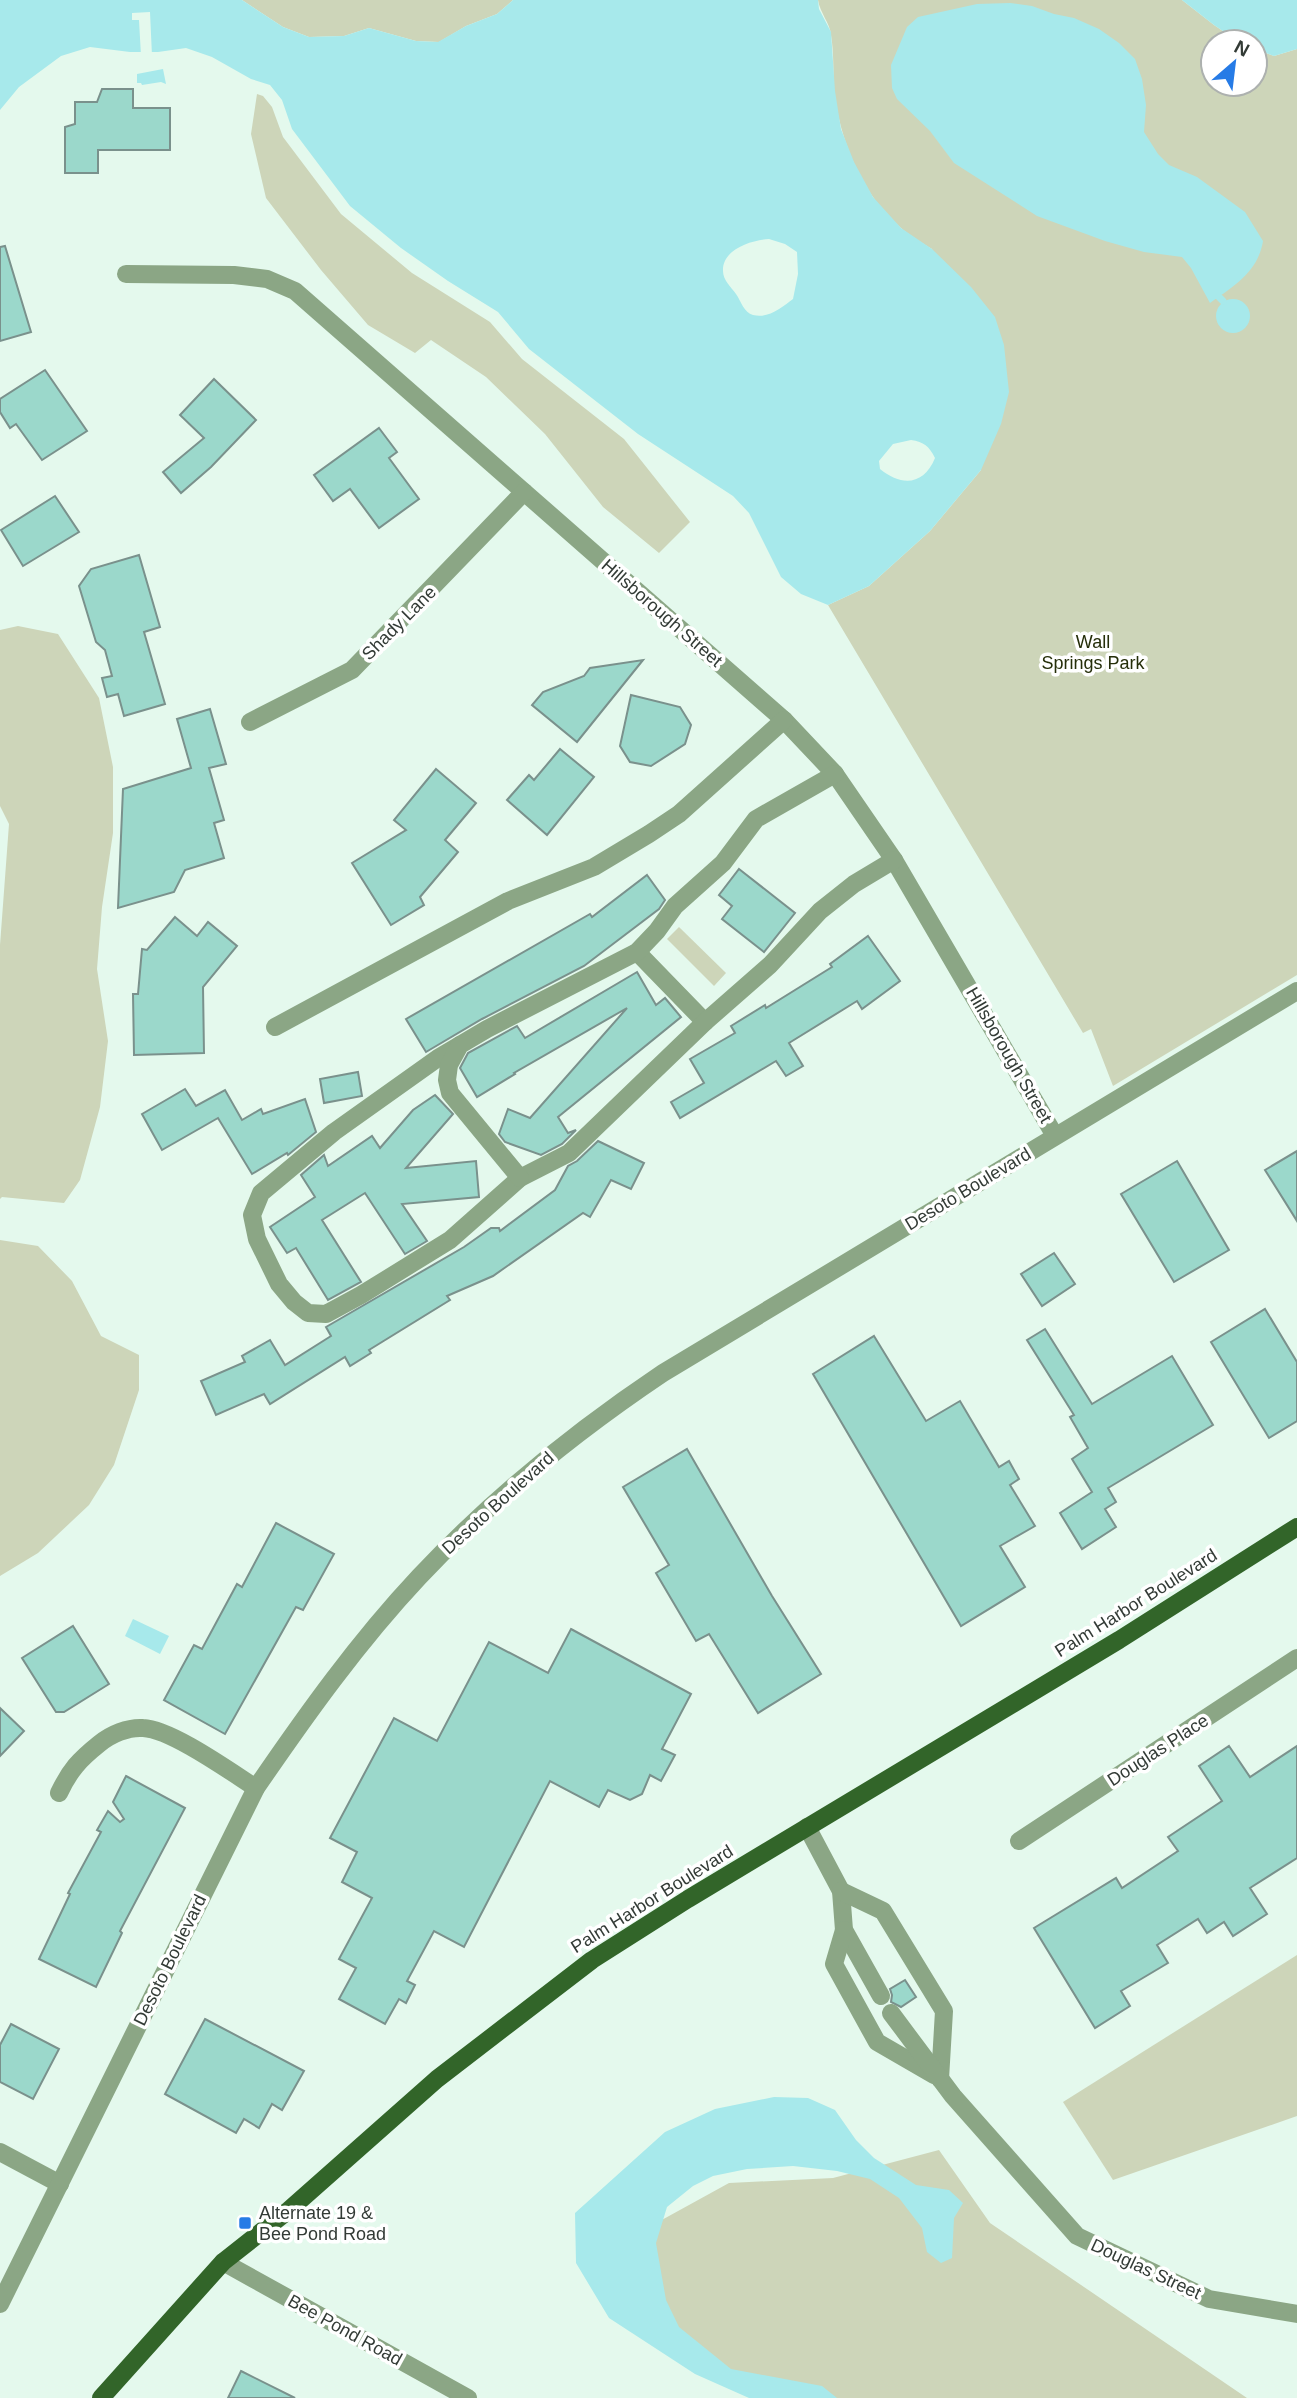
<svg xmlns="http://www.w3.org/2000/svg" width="1297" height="2398" font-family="Arial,sans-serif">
<rect width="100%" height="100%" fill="#e4f9ed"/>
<g fill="#cdd5b9">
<path d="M 242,0 L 513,0 L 497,14 L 466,26 L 439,42 L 416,41 L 369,28 L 344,36 L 309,37 L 283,27 Z"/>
<path d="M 818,0 L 1182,0 L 1214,25 L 1239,42 L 1213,42 L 1213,84 L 1255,84 L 1255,49 L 1274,56 L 1297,49 L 1297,975 L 1113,1086 L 1091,1029 L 1083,1033 L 828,605 L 869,586 L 930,531 L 981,470 L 932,249 C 922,243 910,236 901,228 C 862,195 839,139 834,89 C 833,71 834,53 831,35 C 830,23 820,13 818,0 Z"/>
<path d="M 257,94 L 263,96 L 272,107 L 283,137 L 341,214 L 412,273 L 490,322 L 522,359 L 624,439 L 690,522 L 659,553 L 603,507 L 545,434 L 486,377 L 431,340 L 415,353 L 368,325 L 321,270 L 266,198 L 251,134 Z"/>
<path d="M 18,626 L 58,634 L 99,698 L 113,767 L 113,833 L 102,907 L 97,969 L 108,1041 L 100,1107 L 80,1180 L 64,1203 L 2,1197 L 0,1199 L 0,945 L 9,824 L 0,806 L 0,630 Z"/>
<path d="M 679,927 L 726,973 L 714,986 L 667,939 Z"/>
<path d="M 0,1240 L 38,1246 L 72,1281 L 101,1336 L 139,1355 L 139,1390 L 114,1465 L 89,1505 L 38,1553 L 0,1576 Z"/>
<path d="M 1297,1955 L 1297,2116 L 1113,2180 L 1063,2102 Z"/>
<path d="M 939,2150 L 990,2223 L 1247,2398 L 797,2398 L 740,2384 L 667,2332 L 649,2227 L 729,2183 L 833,2178 Z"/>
</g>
<g fill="#a7e9eb" fill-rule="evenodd">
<path d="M 0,0 L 242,0 L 283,27 L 309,37 L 344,36 L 369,28 L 416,41 L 438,42 L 466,26 L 497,14 L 513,0 L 818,0 L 819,9 L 831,32 L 835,91 L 841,129 L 854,162 L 873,197 L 901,228 L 932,249 L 971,287 L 995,317 L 1004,345 L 1009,392 L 1001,424 L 981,470 L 930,531 L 869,586 L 828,605 L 801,594 L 781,577 L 749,513 L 733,496 L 638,434 L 529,349 L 498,312 L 448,281 L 401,248 L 350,206 L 292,129 L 282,100 L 270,85 L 251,79 L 212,57 L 186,48 L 158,52 L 130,52 L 90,47 L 61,56 L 19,87 L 0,110 ZM 769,239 L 785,244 L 797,252 L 798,274 L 793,299 C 782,307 769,319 753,315 C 744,313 741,301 736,294 C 731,287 723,280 723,271 C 722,249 752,240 769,239 ZM 911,440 C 924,442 929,446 935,458 C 924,485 902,487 880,469 L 879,461 L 893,444 Z"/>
<path d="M 1182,0 L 1297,0 L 1297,49 L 1274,56 L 1255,49 L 1255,42 L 1239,42 L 1214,25 Z"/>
<path d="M 1010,3 L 1032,6 L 1054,14 L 1074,18 L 1099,29 L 1119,43 L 1135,59 L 1142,79 L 1146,105 L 1144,132 L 1158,154 L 1169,165 L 1197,177 L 1245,212 L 1263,241 C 1258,272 1234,286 1210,303 L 1191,268 L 1182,257 L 1144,252 L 1105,241 L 1037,216 L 954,163 L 930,131 L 897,99 L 892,88 L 891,65 L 907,27 L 918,17 L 977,4 Z"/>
<path d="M 163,69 L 166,84 L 161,82 L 142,85 L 141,83 L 137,83 L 137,74 Z"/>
<circle cx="1233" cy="316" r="17"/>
<path d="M 133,1619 L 169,1636 L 160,1654 L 125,1636 Z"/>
<path d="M 774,2097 L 808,2098 L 835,2110 L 856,2140 L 874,2158 L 916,2185 L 949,2190 L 963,2203 L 954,2218 L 952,2258 L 941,2263 L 927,2252 L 922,2228 L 899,2198 L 870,2179 L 837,2171 L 793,2166 L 747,2169 L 713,2176 L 693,2186 L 667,2207 L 656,2243 L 666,2300 L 679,2327 L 731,2369 L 822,2386 L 837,2398 L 749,2398 L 695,2374 L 609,2318 L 576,2263 L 575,2213 L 665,2132 L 715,2109 Z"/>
</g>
<path fill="#e4f9ed" d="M 150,12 L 152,56 L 141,56 L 139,20 L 132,20 L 132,13 Z"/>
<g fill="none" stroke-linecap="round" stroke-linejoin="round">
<path stroke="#a7e9eb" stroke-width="7" d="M 1219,297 L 1223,301"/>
</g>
<g fill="#9bd8cb" stroke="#7a918c" stroke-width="2">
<path d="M 102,89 L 133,89 L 133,108 L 170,108 L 170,150 L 98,150 L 98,173 L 65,173 L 65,127 L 75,124 L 75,102 L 97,102 Z"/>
<path d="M 5,246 L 31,332 L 0,341 L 0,247 Z"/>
<path d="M 45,370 L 87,431 L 42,460 L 16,424 L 10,428 L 0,412 L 0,399 Z"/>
<path d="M 214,379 L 256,420 L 211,467 L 181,493 L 163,472 L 204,438 L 180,415 Z"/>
<path d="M 379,428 L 397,452 L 389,458 L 419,499 L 379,528 L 350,489 L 333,501 L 314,475 Z"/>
<path d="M 55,496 L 79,532 L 23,566 L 1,530 Z"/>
<path d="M 139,555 L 160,627 L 144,632 L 165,704 L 124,716 L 118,694 L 107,697 L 102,678 L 112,676 L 105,650 L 96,642 L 79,586 L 91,569 Z"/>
<path d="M 643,660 L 577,742 L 532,705 L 543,692 L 584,676 L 590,668 Z"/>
<path d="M 631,695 L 680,707 L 691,725 L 685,744 L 651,766 L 630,762 L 620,746 Z"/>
<path d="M 210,709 L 226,764 L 209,768 L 224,820 L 214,823 L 224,858 L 185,870 L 174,892 L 118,908 L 123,789 L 191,768 L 177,719 Z"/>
<path d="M 560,749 L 594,777 L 547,835 L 507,800 L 529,775 L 534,780 Z"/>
<path d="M 436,769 L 476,803 L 445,840 L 458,852 L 420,897 L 424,905 L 391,925 L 352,863 L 406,830 L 394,820 Z"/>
<path d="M 739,869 L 795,913 L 764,952 L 722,919 L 732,906 L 719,895 Z"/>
<path d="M 647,875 L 665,900 L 659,909 L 584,966 L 482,1019 L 426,1052 L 406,1019 L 590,914 L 592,917 Z"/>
<path d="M 175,917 L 197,936 L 208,922 L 237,946 L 203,987 L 204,1053 L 134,1055 L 133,994 L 138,994 L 142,949 L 147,950 Z"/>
<path d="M 868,936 L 900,981 L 862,1009 L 857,1001 L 789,1043 L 803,1066 L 786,1076 L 776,1061 L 680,1118 L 671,1102 L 704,1083 L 690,1059 L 735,1033 L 731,1026 L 765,1005 L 766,1008 L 832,967 L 830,964 Z"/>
<path d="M 637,972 L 656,1005 L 665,998 L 681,1017 L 558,1117 L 568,1133 L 576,1130 L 562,1144 L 541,1155 L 505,1142 L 499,1134 L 508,1109 L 530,1118 L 627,1008 L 514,1073 L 515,1074 L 477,1097 L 460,1068 L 468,1053 L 517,1026 L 525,1038 Z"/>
<path d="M 358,1072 L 362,1096 L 324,1103 L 320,1079 Z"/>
<path d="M 185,1089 L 196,1106 L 225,1090 L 242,1120 L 261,1109 L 263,1114 L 305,1099 L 316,1132 L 288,1155 L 287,1153 L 252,1174 L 218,1118 L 162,1150 L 142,1114 Z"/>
<path d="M 435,1095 L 453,1114 L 406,1168 L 476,1161 L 479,1197 L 402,1204 L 427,1241 L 405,1254 L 365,1193 L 322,1220 L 361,1282 L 328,1300 L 296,1248 L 287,1253 L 270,1227 L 315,1197 L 301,1175 L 324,1155 L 328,1166 L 372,1136 L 380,1148 L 413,1110 Z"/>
<path d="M 598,1141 L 644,1163 L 631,1189 L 611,1180 L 590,1217 L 583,1213 L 493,1276 L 447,1296 L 450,1300 L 369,1350 L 371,1353 L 350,1366 L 345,1357 L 270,1404 L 264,1394 L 216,1415 L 201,1381 L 245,1362 L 242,1356 L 270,1340 L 285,1365 L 331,1336 L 326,1327 L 464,1247 L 491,1228 L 499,1228 L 500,1231 L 555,1190 L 568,1166 L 577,1161 Z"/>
<path d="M 1297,1151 L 1297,1221 L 1265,1170 Z"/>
<path d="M 1177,1161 L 1229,1250 L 1174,1282 L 1121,1194 Z"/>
<path d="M 1054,1253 L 1075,1284 L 1042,1306 L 1021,1274 Z"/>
<path d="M 1265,1309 L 1297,1362 L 1297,1421 L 1269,1438 L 1211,1342 Z"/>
<path d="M 1045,1329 L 1092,1404 L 1172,1356 L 1213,1425 L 1108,1488 L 1116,1502 L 1105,1509 L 1116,1527 L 1082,1549 L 1060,1513 L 1092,1492 L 1072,1459 L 1088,1448 L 1070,1417 L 1074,1415 L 1027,1340 Z"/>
<path d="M 874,1336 L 926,1421 L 960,1401 L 999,1467 L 1009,1461 L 1019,1479 L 1010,1485 L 1035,1526 L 1000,1546 L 1025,1587 L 961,1626 L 813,1374 Z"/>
<path d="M 687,1449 L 772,1596 L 821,1674 L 758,1713 L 709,1634 L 696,1641 L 656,1573 L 669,1565 L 623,1487 Z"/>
<path d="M 276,1523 L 334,1554 L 303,1610 L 296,1607 L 225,1734 L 164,1700 L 194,1645 L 202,1649 L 237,1584 L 242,1587 Z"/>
<path d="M 73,1626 L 109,1684 L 64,1712 L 56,1712 L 22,1658 Z"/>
<path d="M 571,1629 L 691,1694 L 662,1749 L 675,1755 L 661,1781 L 650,1775 L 642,1794 L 630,1800 L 608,1790 L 599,1807 L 550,1781 L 464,1947 L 434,1931 L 407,1981 L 415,1985 L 406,2003 L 399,1999 L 385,2024 L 339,1999 L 356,1968 L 339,1959 L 372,1898 L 342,1882 L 357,1852 L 330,1838 L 394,1718 L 437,1741 L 489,1642 L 548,1673 Z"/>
<path d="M 0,1708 L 24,1731 L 0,1756 Z"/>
<path d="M 1229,1746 L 1250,1777 L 1297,1746 L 1297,1858 L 1250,1888 L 1267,1914 L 1233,1936 L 1224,1922 L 1207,1933 L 1198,1919 L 1157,1945 L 1168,1963 L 1121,1991 L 1130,2006 L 1095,2028 L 1034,1928 L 1116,1878 L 1122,1888 L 1178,1851 L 1168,1837 L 1222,1801 L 1199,1766 Z"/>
<path d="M 126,1776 L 185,1808 L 120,1931 L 122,1933 L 96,1987 L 39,1959 L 70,1894 L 68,1893 L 101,1832 L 97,1830 L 108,1811 L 120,1822 L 124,1819 L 113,1802 Z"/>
<path d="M 905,1980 L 916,1997 L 901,2007 L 891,2002 L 892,1995 L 890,1989 Z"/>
<path d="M 205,2019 L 304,2071 L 282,2110 L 272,2104 L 259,2128 L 244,2119 L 236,2133 L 165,2094 Z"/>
<path d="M 11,2024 L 59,2049 L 33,2099 L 0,2082 L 0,2045 Z"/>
<path d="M 241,2371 L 295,2398 L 228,2398 Z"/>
</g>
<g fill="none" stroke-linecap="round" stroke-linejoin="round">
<g stroke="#8ba685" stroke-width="18">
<path d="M 126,274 L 234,275 L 267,279 L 295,291 L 784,720 L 835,774 L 894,860 L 1055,1136"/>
<path d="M 250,722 L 352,670 L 524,492"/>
<path d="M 637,952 L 705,1022"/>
<path d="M 275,1027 L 508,901 L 594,867 L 649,834 L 679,814 L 784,720"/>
<path d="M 460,1045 L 438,1058 L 334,1132 L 261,1193 L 252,1215 L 257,1239 L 279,1284 L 294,1302 L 308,1313 L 326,1314 L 361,1295 L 450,1240 L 520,1178 L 569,1153 L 705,1022 L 770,965 L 820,911 L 854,884 L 894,860"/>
<path d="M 520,1178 L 450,1093 L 447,1080 L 449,1065 L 460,1045 L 487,1029 L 637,952 L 657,931 L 675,906 L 723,863 L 756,819 L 835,774"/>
<path d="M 59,1793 C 70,1770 79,1760 99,1744 C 111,1734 128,1727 143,1728 C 171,1729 231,1772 256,1788"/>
<path d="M 807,1827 L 841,1891 L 844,1930 L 881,1996"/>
<path d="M 1019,1841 L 1297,1658"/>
<path d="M 841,1891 L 883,1911 L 944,2011 L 940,2079"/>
<path d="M 844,1930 L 834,1964 L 877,2042 L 934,2075"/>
<path d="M 891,2013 L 953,2096 L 1077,2236 L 1209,2299 L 1297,2314"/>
<path d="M 0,2152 L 60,2184"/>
<path d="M 223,2262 L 468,2398"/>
<path d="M 0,2304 L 256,1788 C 306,1715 358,1642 419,1577 C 492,1499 575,1432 663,1373 L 1297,991"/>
</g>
<path stroke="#326529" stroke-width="18" d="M 101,2398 L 223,2262 L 289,2210 L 437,2079 L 592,1960 L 688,1899 L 1119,1640 L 1297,1527"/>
</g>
<rect fill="#267be6" stroke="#fff" stroke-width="2.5" x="238" y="2216" width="14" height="14" rx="3.5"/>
<g text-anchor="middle" stroke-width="7" stroke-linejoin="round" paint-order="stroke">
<g font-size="18" fill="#333b36" stroke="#fff">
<text transform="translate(662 613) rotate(41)" y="6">Hillsborough Street</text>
<text transform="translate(399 623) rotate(-45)" y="6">Shady Lane</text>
<text transform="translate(1009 1055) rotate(60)" y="6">Hillsborough Street</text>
<text transform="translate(968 1189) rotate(-31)" y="6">Desoto Boulevard</text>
<text transform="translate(498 1503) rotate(-42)" y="6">Desoto Boulevard</text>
<text transform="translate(1136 1603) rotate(-32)" y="6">Palm Harbor Boulevard</text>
<text transform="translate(1158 1750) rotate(-33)" y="6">Douglas Place</text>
<text transform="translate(652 1899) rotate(-32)" y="6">Palm Harbor Boulevard</text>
<text transform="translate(170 1960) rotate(-64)" y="6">Desoto Boulevard</text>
<text transform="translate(1146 2269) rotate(25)" y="6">Douglas Street</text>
<text transform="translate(345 2330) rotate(29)" y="6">Bee Pond Road</text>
</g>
<g font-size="18" fill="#252e09" stroke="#fff">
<text x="1093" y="648">Wall<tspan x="1093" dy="21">Springs Park</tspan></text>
</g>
<g font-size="18" fill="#333b36" stroke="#fff" text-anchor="start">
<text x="259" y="2219">Alternate 19 &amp;<tspan x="259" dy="21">Bee Pond Road</tspan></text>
</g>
</g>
<g transform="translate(1234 63) rotate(28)"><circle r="33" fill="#ffffff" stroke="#adb1af" stroke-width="2"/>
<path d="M0-5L12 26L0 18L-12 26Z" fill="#267be6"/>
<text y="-10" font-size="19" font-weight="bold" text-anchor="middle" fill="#333b36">N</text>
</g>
</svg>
